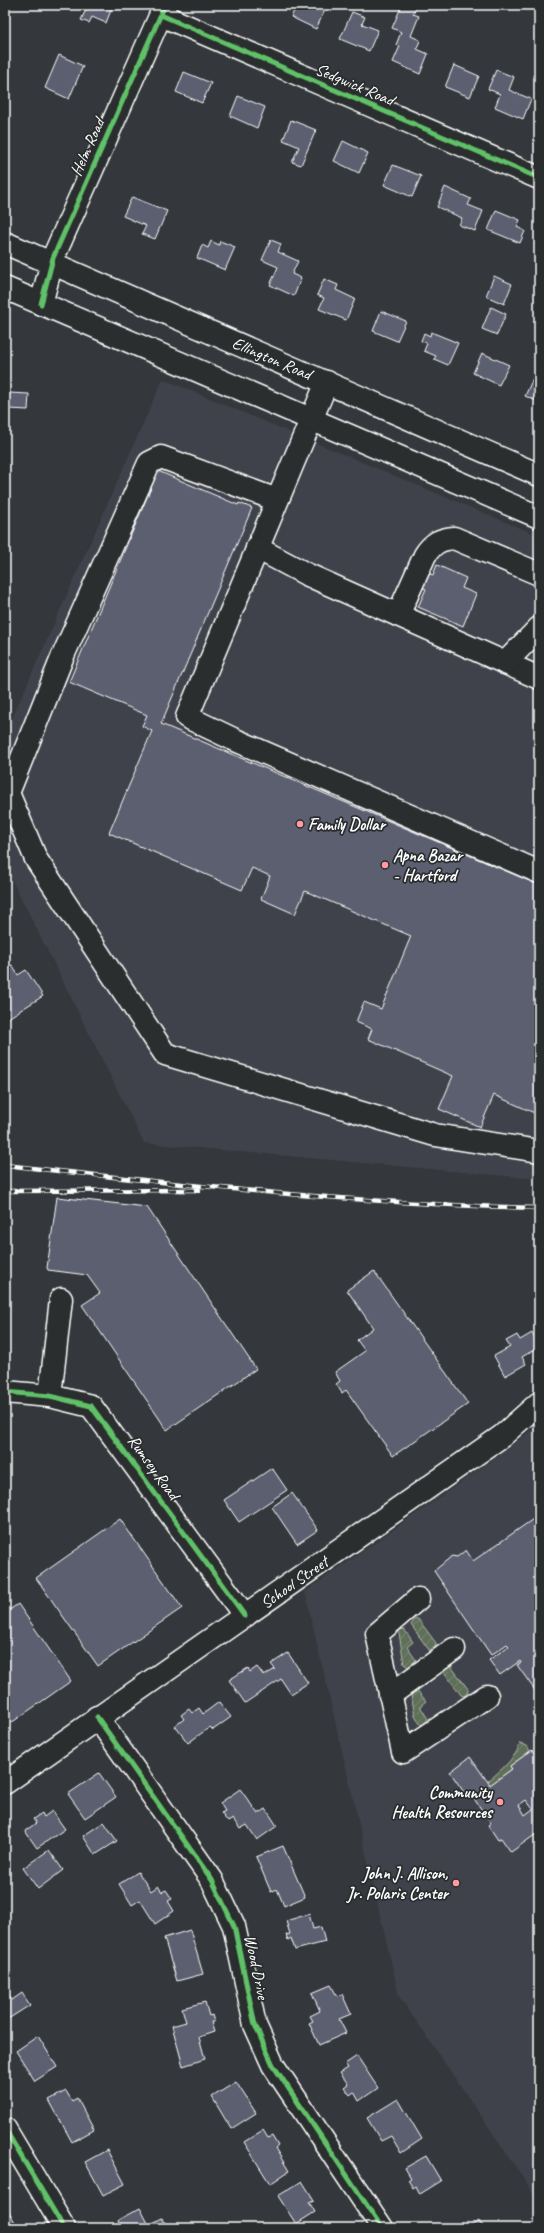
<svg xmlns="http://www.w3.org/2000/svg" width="544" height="2233" font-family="Caveat,sans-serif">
<defs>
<pattern id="garden-furrows" width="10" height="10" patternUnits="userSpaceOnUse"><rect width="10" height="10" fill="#5e6f58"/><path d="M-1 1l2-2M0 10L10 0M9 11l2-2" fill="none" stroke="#768571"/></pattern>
</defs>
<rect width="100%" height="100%" fill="#34373b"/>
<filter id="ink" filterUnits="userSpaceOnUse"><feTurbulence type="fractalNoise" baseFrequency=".025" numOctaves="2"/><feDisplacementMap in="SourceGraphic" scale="8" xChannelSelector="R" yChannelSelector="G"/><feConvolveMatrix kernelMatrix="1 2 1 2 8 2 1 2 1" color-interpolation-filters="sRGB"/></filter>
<g filter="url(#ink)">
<g fill="#40434b">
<path d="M 163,379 L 539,536 L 539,1179 L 144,1143 L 5,866 L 5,734 Z"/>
<path d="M 539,1424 L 539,2201 L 399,1996 L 305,1592 L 502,1453 Z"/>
</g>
<g fill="url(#garden-furrows)" stroke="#aeb7ac">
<path d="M 415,1619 L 418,1619 L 436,1643 L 436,1646 L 433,1650 L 429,1650 L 411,1625 Z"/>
<path d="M 404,1629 L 413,1642 L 407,1647 L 416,1660 L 408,1667 L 404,1664 L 399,1633 L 399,1630 Z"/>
<path d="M 450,1665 L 468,1689 L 468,1692 L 464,1696 L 461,1695 L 444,1672 L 443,1669 Z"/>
<path d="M 416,1689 L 426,1701 L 420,1706 L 428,1719 L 423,1725 L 420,1724 L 415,1715 L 411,1695 L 411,1692 Z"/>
<path d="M 520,1743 L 527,1746 L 530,1751 L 510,1766 L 512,1769 L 490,1785 L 488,1781 C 498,1773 518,1756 520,1743 Z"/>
</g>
<g fill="#5b5e70" stroke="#fff" fill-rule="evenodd">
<path d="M 88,5 L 113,5 L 106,23 L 92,17 L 89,23 L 81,20 Z"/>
<path d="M 297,5 L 314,5 L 325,10 L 316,29 L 291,17 Z"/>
<path d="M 402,5 L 417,5 L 413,14 L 419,16 L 411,36 L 420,40 L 417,49 L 428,54 L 420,74 L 393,62 L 400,46 L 396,45 L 401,32 L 392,28 Z"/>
<path d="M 352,12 L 365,17 L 362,24 L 378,30 L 369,51 L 340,39 Z"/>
<path d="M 59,55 L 83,66 L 69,99 L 45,88 Z"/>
<path d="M 454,65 L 479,76 L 470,97 L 445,87 Z"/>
<path d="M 496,70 L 514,77 L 509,90 L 531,99 L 523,119 L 495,107 L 500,94 L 488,89 Z"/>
<path d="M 184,72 L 211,83 L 202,103 L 176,92 Z"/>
<path d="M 238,96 L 265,107 L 257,128 L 230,116 Z"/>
<path d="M 291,120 L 316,130 L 301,165 L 292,162 L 299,147 L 283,140 Z"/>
<path d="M 343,141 L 368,153 L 359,173 L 334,161 Z"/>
<path d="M 393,165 L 421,176 L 412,197 L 384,185 Z"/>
<path d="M 445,187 L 471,199 L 468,205 L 483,211 L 475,231 L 459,225 L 462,218 L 437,207 Z"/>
<path d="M 132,197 L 167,211 L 155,239 L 142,234 L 146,226 L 123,216 Z"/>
<path d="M 496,210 L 520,220 L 517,227 L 525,231 L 520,243 L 488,230 Z"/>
<path d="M 271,240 L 281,244 L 278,252 L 298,261 L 292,274 L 301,278 L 294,296 L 270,285 L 278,267 L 262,260 Z"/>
<path d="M 211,241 L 219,245 L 220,241 L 235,247 L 225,270 L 197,258 L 202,245 L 208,248 Z"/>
<path d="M 494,276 L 512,284 L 504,304 L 486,296 Z"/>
<path d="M 324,279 L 338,285 L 336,290 L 355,299 L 346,320 L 319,309 L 324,298 L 317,295 Z"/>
<path d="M 491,307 L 506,314 L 497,335 L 482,329 Z"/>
<path d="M 381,311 L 406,321 L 397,341 L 373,331 Z"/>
<path d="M 431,332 L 458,343 L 448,365 L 434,359 L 436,356 L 424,351 L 427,343 L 421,341 L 424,333 L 430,336 Z"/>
<path d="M 539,336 L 539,353 L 533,350 Z"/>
<path d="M 482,353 L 509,365 L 499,385 L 473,373 Z"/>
<path d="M 534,376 L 539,378 L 539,402 L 525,396 Z"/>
<path d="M 9,393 L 29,394 L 28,410 L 9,409 L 9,405 L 5,405 L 5,395 L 9,395 Z"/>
<path d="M 158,471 L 238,505 L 239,503 L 252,508 L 161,724 L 539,885 L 539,1115 L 494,1095 L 480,1127 L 439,1109 L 453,1076 L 368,1039 L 372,1029 L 356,1022 L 364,1002 L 381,1009 L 411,936 L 305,891 L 295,914 L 261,899 L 270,876 L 252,868 L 242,890 L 109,833 L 152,731 L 142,726 L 147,715 L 69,682 Z"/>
<path d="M 437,565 L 466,578 L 462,588 L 476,594 L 463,626 L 418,607 L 426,589 L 416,585 L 422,571 L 433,575 Z"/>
<path d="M 12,965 L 18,975 L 26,970 L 43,996 L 5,1020 L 5,969 Z"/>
<path d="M 57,1197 L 147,1207 L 256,1369 L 167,1430 L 82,1305 L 100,1293 L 87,1275 L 48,1270 L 47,1268 Z"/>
<path d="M 374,1271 L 468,1404 L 393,1456 L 346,1390 L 342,1393 L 336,1384 L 340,1381 L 335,1372 L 365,1351 L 357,1340 L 373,1328 L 347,1290 Z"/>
<path d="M 532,1333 L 539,1347 L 522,1357 L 526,1364 L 505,1376 L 494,1356 L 510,1347 L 506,1341 L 517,1335 L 520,1340 Z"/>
<path d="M 272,1468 L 287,1490 L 239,1522 L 224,1500 Z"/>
<path d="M 292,1493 L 318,1530 L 297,1544 L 272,1507 Z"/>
<path d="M 539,1515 L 539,1696 L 517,1665 L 521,1663 L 520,1661 L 500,1675 L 489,1660 L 509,1646 L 507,1644 L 491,1655 L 434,1571 L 452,1556 L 457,1557 L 466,1550 L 473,1561 Z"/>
<path d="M 120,1519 L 182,1608 L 98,1666 L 36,1578 Z"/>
<path d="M 18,1604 L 71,1681 L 11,1723 L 5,1715 L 5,1613 Z"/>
<path d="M 288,1653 L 308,1683 L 291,1694 L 281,1679 L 245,1703 L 229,1680 L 248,1668 L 250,1672 L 257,1667 L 264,1676 L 275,1669 L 271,1664 Z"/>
<path d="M 219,1702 L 231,1717 L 213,1730 L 210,1727 L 188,1743 L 175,1726 L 184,1719 L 181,1715 L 189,1709 L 192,1713 L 199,1708 L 203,1714 Z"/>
<path d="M 532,1750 L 539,1760 L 539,1832 L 511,1852 L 501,1838 L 498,1840 L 488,1825 L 491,1823 L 470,1793 L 466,1795 L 450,1772 L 470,1757 L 490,1785 L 512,1769 L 510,1766 ZM 526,1800 L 533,1809 L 525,1815 L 519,1805 Z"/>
<path d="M 99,1773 L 116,1797 L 85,1818 L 68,1794 Z"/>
<path d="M 240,1789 L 258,1814 L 266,1809 L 277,1826 L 257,1840 L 247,1825 L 240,1829 L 233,1819 L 228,1822 L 221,1813 L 225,1811 L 220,1803 Z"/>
<path d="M 52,1811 L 65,1829 L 37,1848 L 25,1831 L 36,1823 L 33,1819 L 42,1813 L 44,1817 Z"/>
<path d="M 104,1822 L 117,1841 L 95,1855 L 83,1836 Z"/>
<path d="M 283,1846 L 305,1897 L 284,1906 L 277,1889 L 271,1892 L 256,1857 Z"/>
<path d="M 49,1850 L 63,1870 L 38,1889 L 23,1868 Z"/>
<path d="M 138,1872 L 151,1891 L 158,1886 L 162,1892 L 166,1890 L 172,1899 L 168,1901 L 174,1911 L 155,1924 L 140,1900 L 132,1905 L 119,1884 Z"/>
<path d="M 309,1914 L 313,1929 L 321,1927 L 325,1942 L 295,1950 L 291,1938 L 288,1940 L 286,1935 L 290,1934 L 286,1921 Z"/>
<path d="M 190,1930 L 203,1974 L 177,1981 L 164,1938 Z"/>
<path d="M 331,1985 L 337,1996 L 342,1994 L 351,2014 L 339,2019 L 346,2033 L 319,2045 L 309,2023 L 313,2021 L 310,2016 L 320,2011 L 312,1993 Z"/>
<path d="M 5,1990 L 12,2000 L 22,1993 L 30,2005 L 5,2021 Z"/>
<path d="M 205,2002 L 209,2016 L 212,2015 L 214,2022 L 211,2022 L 214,2032 L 199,2037 L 205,2059 L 183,2066 L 172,2026 L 186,2022 L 182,2008 Z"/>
<path d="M 38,2036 L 57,2067 L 35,2081 L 16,2051 Z"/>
<path d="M 357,2056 L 378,2088 L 359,2101 L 354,2092 L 350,2095 L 344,2087 L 348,2084 L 340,2073 L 348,2068 L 345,2064 Z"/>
<path d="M 236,2082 L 256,2113 L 231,2129 L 212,2097 Z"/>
<path d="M 66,2091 L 72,2101 L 77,2098 L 94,2130 L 72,2142 L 49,2100 Z"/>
<path d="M 398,2099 L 422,2139 L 401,2153 L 391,2136 L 381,2141 L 367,2118 Z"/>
<path d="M 263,2130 L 268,2138 L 272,2136 L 278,2146 L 275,2148 L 289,2171 L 270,2184 L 244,2142 Z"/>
<path d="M 107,2150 L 125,2184 L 103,2195 L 85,2162 Z"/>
<path d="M 426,2156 L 441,2181 L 420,2194 L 416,2186 L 413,2188 L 408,2180 L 411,2178 L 405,2168 Z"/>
<path d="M 302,2181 L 314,2200 L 309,2202 L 315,2212 L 296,2224 L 278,2196 Z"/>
<path d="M 5,2204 L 18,2228 L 5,2228 Z"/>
<path d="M 140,2208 L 149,2225 L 162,2218 L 168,2228 L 122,2228 L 118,2220 Z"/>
<path d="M 479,2221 L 483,2228 L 468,2228 Z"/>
</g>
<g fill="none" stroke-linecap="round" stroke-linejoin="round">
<g stroke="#fff" stroke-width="25">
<g id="minor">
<path d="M 161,15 L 539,178"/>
<path d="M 41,304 L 53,258 L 165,5"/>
<path d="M 311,420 L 187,717 L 233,739 L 539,872"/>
<path d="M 277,500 L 161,457 L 149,463 L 62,658 L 8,793 L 36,859 L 165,1054 L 435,1135 L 539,1151"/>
<path d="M 257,548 L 306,574 L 539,678"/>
<path d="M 398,615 L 425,555 C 433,543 440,539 454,538 L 539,574"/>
<path d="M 505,663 L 539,628"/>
<path d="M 5,1392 L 50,1396 L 91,1406 L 245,1616"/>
<path d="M 50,1396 L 61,1299"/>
<path d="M 418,1599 L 377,1634 L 403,1752 L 487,1696"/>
<path d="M 390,1695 L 454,1649"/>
<path d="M 97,1717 L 212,1880 L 234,1926 L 255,2025 L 273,2065 L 382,2228"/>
<path d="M 5,2129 L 64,2228"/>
</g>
</g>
<g stroke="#fff" stroke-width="25">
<path id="major" d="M 5,1783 L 502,1436 L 539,1403"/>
</g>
<g stroke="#fff" stroke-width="25">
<g id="highway">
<path d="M 5,243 L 539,475"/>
<path d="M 5,288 L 539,517"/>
<path d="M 311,420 L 327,382"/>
</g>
</g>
<use href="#minor" stroke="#2a2d2e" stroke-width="22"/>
<use href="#major" stroke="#2a2d2e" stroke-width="22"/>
<use href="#highway" stroke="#2a2d2e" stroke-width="22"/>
<g stroke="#fff" stroke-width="4.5">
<g id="rail">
<path d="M 5,1165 C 182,1185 360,1204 539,1208"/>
<path d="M 5,1191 L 199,1190"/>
</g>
</g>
<use href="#rail" stroke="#2a2d2e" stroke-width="3" stroke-dasharray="9" stroke-linecap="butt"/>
<g stroke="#2a2d2e" stroke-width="8">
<g id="cycleway">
<path d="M 161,15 L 539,178"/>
<path d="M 41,304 L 53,258 L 165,5"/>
<path d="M 5,1392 L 50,1396 L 91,1406 L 245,1616"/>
<path d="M 97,1717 L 212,1880 L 234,1926 L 255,2025 L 273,2065 L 382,2228"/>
<path d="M 5,2129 L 64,2228"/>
</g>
</g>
<use href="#cycleway" stroke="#61c268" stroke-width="5"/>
</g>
</g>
<g fill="#ff9aa2" stroke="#2a2d2e" stroke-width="1.5">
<circle cx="300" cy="824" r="4"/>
<circle cx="385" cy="865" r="4"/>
<circle cx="500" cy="1802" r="4"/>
<circle cx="456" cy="1883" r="4"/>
</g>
<g text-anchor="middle" stroke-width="3.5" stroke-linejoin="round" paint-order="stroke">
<g font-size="17" fill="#fff" stroke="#2a2d2e">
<text transform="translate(355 84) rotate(23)" y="6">Sedgwick Road</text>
<text transform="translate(87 147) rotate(-66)" y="6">Helm Road</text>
<text transform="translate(272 358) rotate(23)" y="6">Ellington Road</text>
<text transform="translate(154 1467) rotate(54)" y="6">Rumsey Road</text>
<text transform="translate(294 1582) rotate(-35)" y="6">School Street</text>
<text transform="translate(257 1967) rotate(78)" y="6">Wood Drive</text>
</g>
<g font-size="17" font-weight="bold" fill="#fff" stroke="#2a2d2e" text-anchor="start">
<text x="308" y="830">Family Dollar</text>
<text x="393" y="861">Apna Bazar<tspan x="393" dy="20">- Hartford</tspan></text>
<text x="492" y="1798" text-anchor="end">Community<tspan x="492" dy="20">Health Resources</tspan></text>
<text x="448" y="1879" text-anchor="end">John J. Allison,<tspan x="448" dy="20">Jr. Polaris Center</tspan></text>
</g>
</g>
<rect width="544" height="2233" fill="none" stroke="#2a2d2e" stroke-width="20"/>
<rect x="10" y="10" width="524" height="2213" fill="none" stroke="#fff" stroke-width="1.5" filter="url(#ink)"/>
</svg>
